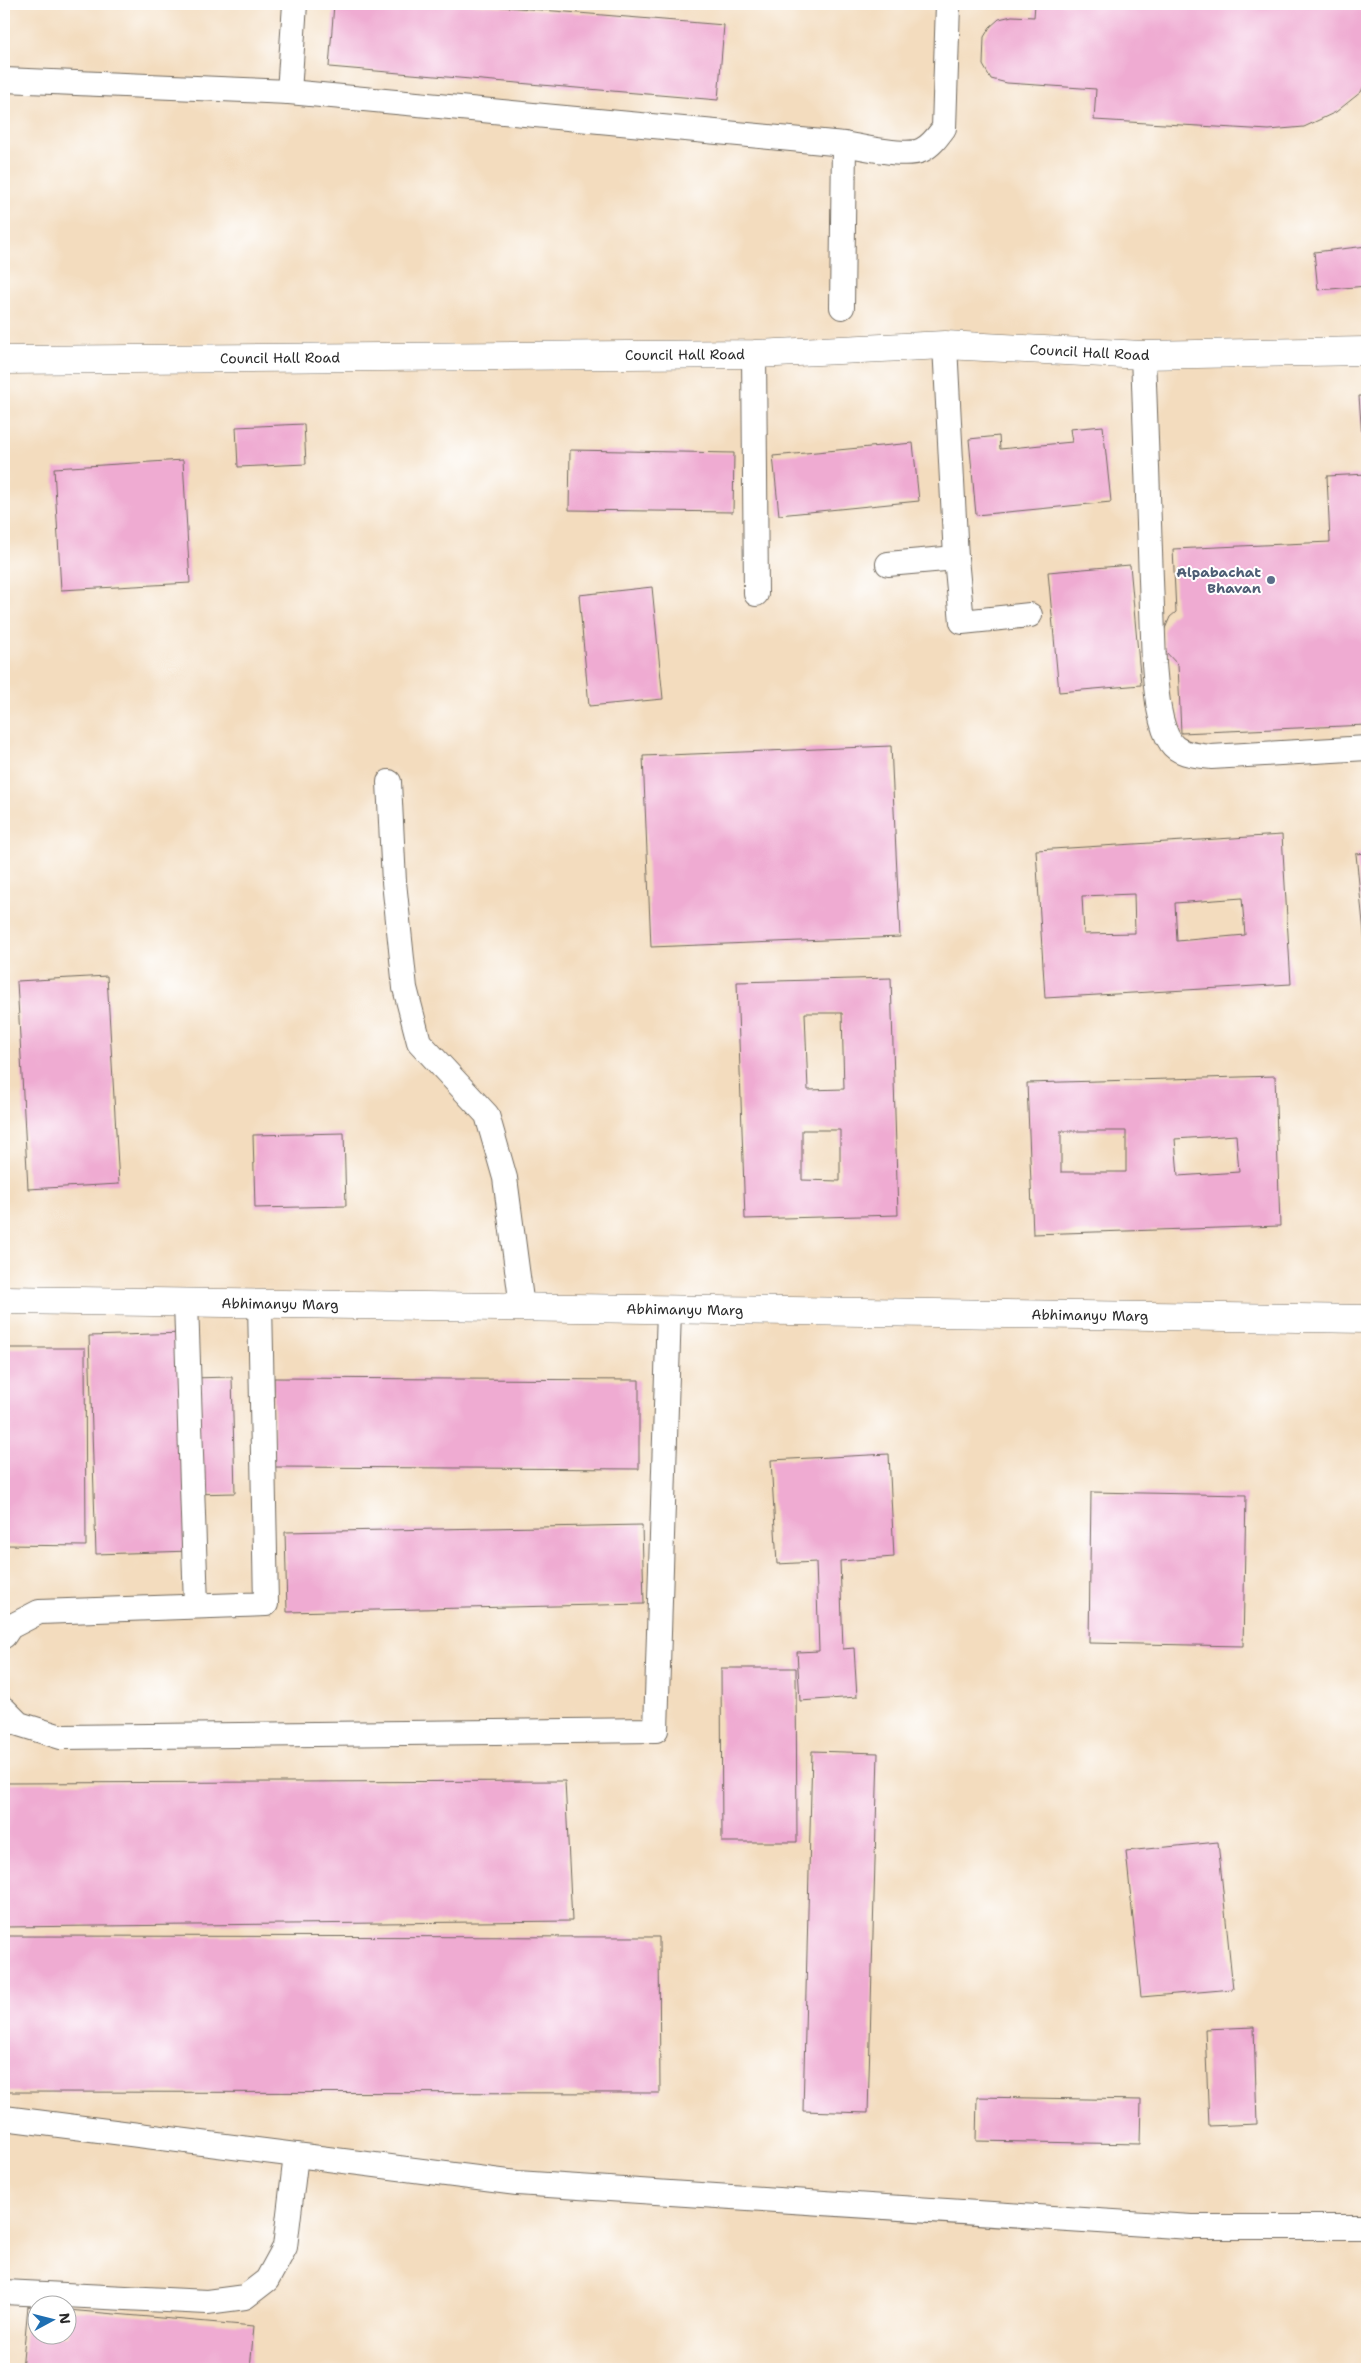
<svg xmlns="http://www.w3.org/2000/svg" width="1371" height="2373" font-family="'Shantell Sans',sans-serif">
<rect width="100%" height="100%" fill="#fff"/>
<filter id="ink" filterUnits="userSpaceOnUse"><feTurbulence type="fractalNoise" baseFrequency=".02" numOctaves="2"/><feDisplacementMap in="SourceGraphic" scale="10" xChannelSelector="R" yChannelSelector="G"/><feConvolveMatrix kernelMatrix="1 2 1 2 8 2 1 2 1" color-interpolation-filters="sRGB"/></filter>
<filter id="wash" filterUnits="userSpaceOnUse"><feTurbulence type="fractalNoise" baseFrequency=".0096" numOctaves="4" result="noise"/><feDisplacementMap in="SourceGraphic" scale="20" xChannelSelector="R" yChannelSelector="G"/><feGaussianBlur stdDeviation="1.12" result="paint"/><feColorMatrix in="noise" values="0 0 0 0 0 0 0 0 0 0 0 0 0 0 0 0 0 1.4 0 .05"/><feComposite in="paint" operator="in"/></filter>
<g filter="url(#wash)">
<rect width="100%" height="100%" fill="#f3dcbe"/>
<g id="blocks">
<g fill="#efabd2" fill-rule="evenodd">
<path d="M 334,4 L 469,4 L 724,25 L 718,100 L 329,67 Z"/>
<path d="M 1035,4 L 1367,4 L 1367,80 L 1361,92 L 1336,112 L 1304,127 L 1269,130 L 1094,120 L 1096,89 L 1007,83 L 991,79 L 983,65 L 984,37 L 990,27 L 999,19 L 1012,16 L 1034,17 Z"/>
<path d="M 1367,246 L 1367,286 L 1318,290 L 1314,252 Z"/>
<path d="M 1359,396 L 1367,396 L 1367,465 L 1364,465 Z"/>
<path d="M 304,424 L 306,464 L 238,467 L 236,427 Z"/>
<path d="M 1103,426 L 1111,502 L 976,515 L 969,439 L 999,436 L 1000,449 L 1072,442 L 1070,429 Z"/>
<path d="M 913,443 L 919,501 L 779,515 L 773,456 Z"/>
<path d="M 570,450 L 734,453 L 733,512 L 569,510 Z"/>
<path d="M 183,460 L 190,583 L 61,590 L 54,468 Z"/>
<path d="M 1367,474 L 1367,725 L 1181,733 L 1178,665 L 1165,651 L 1164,631 L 1170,617 L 1176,612 L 1173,549 L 1330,542 L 1327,476 Z"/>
<path d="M 1130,565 L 1141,685 L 1059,692 L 1048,572 Z"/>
<path d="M 652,587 L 663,699 L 589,706 L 579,595 Z"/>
<path d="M 891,746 L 900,937 L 651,947 L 643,756 Z"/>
<path d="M 1282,835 L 1291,984 L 1045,998 L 1036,850 ZM 1134,894 L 1135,933 L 1084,934 L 1082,896 ZM 1242,898 L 1245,935 L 1177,941 L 1175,903 Z"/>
<path d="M 1367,853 L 1367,953 L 1366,953 L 1356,854 Z"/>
<path d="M 107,976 L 119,1184 L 28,1189 L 17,981 Z"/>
<path d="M 891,978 L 898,1215 L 745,1219 L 737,982 ZM 805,1013 L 842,1013 L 844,1089 L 808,1090 ZM 802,1130 L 840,1130 L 840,1181 L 802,1180 Z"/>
<path d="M 1275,1076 L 1280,1226 L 1033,1234 L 1027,1083 ZM 1061,1131 L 1126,1131 L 1126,1172 L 1061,1172 ZM 1236,1135 L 1239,1172 L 1178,1176 L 1175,1139 Z"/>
<path d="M 344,1133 L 346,1206 L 255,1208 L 253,1135 Z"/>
<path d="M 184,1333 L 191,1551 L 96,1554 L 89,1336 Z"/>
<path d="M 4,1348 L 85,1348 L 86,1546 L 4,1545 Z"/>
<path d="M 232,1377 L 235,1493 L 193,1494 L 190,1378 Z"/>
<path d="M 274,1378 L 639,1380 L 639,1469 L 274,1467 Z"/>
<path d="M 889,1454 L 894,1557 L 840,1561 L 843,1649 L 854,1648 L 857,1697 L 800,1701 L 797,1652 L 819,1651 L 816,1562 L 777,1564 L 771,1460 Z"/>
<path d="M 1091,1492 L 1246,1495 L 1243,1646 L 1089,1643 Z"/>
<path d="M 642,1525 L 644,1604 L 287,1612 L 285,1532 Z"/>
<path d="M 721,1668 L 796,1668 L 797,1842 L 722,1842 Z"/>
<path d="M 812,1751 L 878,1753 L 868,2113 L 803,2111 Z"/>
<path d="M 565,1781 L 572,1921 L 4,1927 L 4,1783 Z"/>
<path d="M 1218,1842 L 1233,1989 L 1141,1997 L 1126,1851 Z"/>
<path d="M 4,1936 L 659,1937 L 660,2093 L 4,2092 Z"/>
<path d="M 1254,2027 L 1257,2124 L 1209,2126 L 1205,2029 Z"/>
<path d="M 977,2097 L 1141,2100 L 1140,2144 L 976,2141 Z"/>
<path d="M 28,2306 L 38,2307 L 38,2336 L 68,2336 L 68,2310 L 254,2326 L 250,2369 L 22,2369 Z"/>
</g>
</g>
</g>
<g filter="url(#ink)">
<use href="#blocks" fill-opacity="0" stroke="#71695e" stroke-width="1"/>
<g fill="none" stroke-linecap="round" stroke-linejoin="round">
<g stroke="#71695e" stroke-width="26">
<g id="service">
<path d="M 4,80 L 289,92 L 844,144 C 863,147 906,158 922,150 C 932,145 938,136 944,128 L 948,4"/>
<path d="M 289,92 L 295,4"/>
<path d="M 842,307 L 844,144"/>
<path d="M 945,345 L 956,558 L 962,622 L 1030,615"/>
<path d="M 754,354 L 756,594"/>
<path d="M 1143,355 L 1154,664 C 1156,686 1158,725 1171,743 C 1179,755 1198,755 1211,757 L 1367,748"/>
<path d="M 888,564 L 956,558"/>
<path d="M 389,782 L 394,882 L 405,988 L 419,1042 L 487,1115 L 505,1178 L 522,1307"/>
<path d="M 186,1302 L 196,1606"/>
<path d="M 4,1636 L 10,1627 L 39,1612 L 266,1604 L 260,1303"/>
<path d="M 4,1709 L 19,1724 L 61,1737 L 656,1730 L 669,1309"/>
<path d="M 4,2118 L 517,2183 L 1191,2227 L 1367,2227"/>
<path d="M 4,2292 L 207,2302 L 245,2297 L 267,2280 L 285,2247 L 296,2155"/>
</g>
</g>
<g stroke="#71695e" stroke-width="29">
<g id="minor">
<path id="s1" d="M 4,360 L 754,354 L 945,345 L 1143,355 L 1367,351"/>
<path id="s2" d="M 4,1300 L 1367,1319"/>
</g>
</g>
<use href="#service" stroke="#fff" stroke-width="24"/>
<use href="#minor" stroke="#fff" stroke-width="28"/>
</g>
</g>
<circle fill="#5c6f8a" stroke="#fff" stroke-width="2" cx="1271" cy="580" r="5"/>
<g text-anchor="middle" stroke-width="4" stroke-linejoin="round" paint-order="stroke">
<g font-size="14" fill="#2b2b2b" stroke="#fff">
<text dy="5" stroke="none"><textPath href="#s1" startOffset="1086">Council Hall Road</textPath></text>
<text dy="5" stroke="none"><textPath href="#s1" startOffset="681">Council Hall Road</textPath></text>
<text dy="5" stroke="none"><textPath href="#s1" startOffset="276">Council Hall Road</textPath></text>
<text dy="5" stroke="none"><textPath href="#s2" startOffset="276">Abhimanyu Marg</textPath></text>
<text dy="5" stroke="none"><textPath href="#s2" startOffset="681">Abhimanyu Marg</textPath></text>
<text dy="5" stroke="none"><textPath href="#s2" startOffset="1086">Abhimanyu Marg</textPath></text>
</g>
<g font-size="14" font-weight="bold" fill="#4e5e75" stroke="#fff" text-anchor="end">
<text x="1261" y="577">Alpabachat<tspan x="1261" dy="16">Bhavan</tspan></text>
</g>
</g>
<rect width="1371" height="2373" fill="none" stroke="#fff" stroke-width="20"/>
<g transform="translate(52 2320) rotate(83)"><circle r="24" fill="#ffffff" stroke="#aaaaaa"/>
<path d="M0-4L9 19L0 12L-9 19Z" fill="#1f6fb2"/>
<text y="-8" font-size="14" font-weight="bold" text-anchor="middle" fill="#2b2b2b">N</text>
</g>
</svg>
